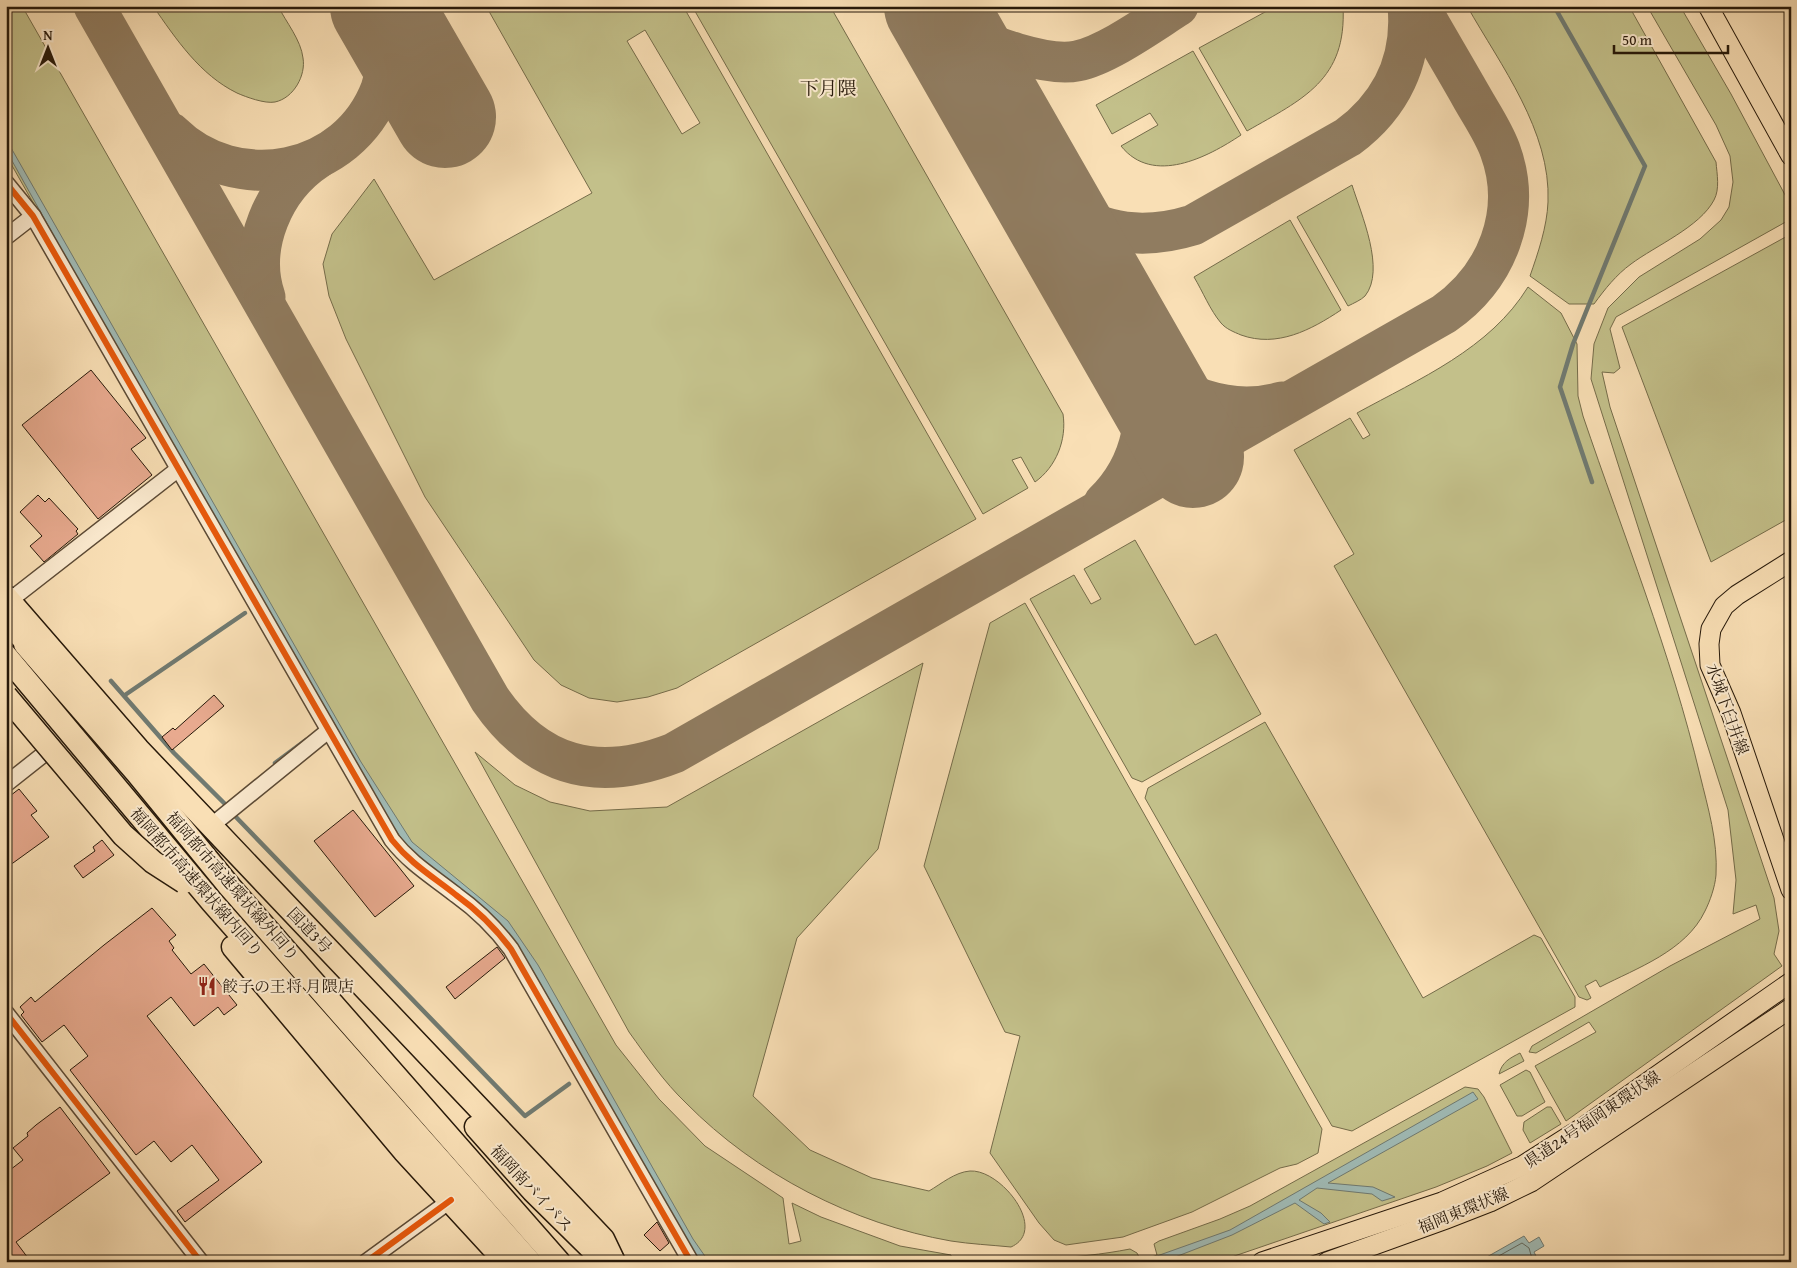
<svg xmlns="http://www.w3.org/2000/svg" width="1797" height="1268" font-family="'Gentium Book Plus','Noto Serif JP',serif">
<rect width="100%" height="100%" fill="#f9dfb5"/>
<filter id="stains"><feTurbulence type="fractalNoise" baseFrequency=".004" numOctaves="4"/><feColorMatrix values="0 0 0 0 .2 0 0 0 0 .09 0 0 0 0 .02 0 0 0 .5 -.17"/></filter>
<radialGradient id="worn" r=".72"><stop offset=".6" stop-color="#630" stop-opacity="0"/><stop offset="1" stop-color="#630" stop-opacity=".3"/></radialGradient>
<g fill="#c3c08a" stroke="#756c4a" fill-rule="evenodd">
<path d="M 6,6 L 22,6 L 616,1045 L 659,1099 L 705,1146 L 783,1198 L 789,1244 L 801,1241 L 792,1203 L 821,1217 L 900,1246 L 951,1255 L 952,1262 L 699,1262 L 532,969 L 503,930 L 412,854 L 376,801 L 332,719 L 172,448 L 6,155 Z"/>
<path d="M 153,6 L 278,6 C 286,22 301,40 303,58 C 306,75 294,98 275,102 C 265,104 246,97 237,93 C 200,75 176,39 153,6 Z"/>
<path d="M 486,6 L 683,6 L 976,519 L 677,688 L 648,697 L 617,702 L 589,698 L 561,685 L 534,660 L 425,497 L 346,339 L 329,296 L 323,264 L 332,234 L 374,179 L 434,280 L 592,193 ZM 645,30 L 700,123 L 682,134 L 627,41 Z"/>
<path d="M 692,6 L 830,6 L 1063,414 C 1067,440 1056,467 1035,482 L 1021,457 L 1012,460 L 1028,488 L 983,514 Z"/>
<path d="M 1276,6 L 1343,6 C 1347,80 1303,99 1247,131 L 1199,48 Z"/>
<path d="M 1467,6 L 1629,6 L 1716,162 C 1717,174 1720,189 1714,200 C 1700,227 1655,246 1631,264 C 1616,275 1605,289 1594,304 L 1569,304 L 1530,276 C 1538,253 1547,227 1548,202 C 1551,131 1501,66 1467,6 Z"/>
<path d="M 1647,6 L 1680,6 L 1731,94 L 1791,206 L 1791,219 L 1616,317 L 1610,329 L 1620,368 L 1614,373 L 1602,372 L 1610,407 L 1774,898 L 1779,931 L 1774,954 L 1782,966 L 1566,1121 L 1535,1066 L 1596,1032 L 1589,1022 L 1536,1053 L 1529,1052 L 1532,1046 L 1670,966 L 1760,919 L 1756,905 L 1733,914 L 1736,880 L 1728,810 L 1591,379 L 1594,344 L 1608,308 L 1639,277 L 1700,239 L 1721,220 L 1729,207 L 1733,182 L 1730,156 L 1716,125 Z"/>
<path d="M 1193,51 L 1241,135 C 1208,157 1153,186 1121,146 L 1158,125 L 1150,113 L 1112,134 L 1096,105 Z"/>
<path d="M 1352,185 C 1361,214 1386,270 1365,296 C 1361,300 1354,303 1348,306 L 1297,217 Z"/>
<path d="M 1290,220 L 1341,310 C 1311,330 1277,348 1241,335 C 1234,332 1226,329 1221,323 C 1210,310 1203,292 1194,277 Z"/>
<path d="M 1791,234 L 1791,517 L 1711,562 L 1622,327 Z"/>
<path d="M 1528,287 L 1561,313 L 1577,344 L 1578,396 L 1583,416 C 1623,534 1671,653 1700,775 C 1708,808 1718,841 1716,875 C 1715,887 1710,901 1705,911 C 1686,951 1637,968 1600,987 L 1596,980 L 1585,986 L 1591,998 L 1587,1000 L 1579,997 L 1334,566 L 1354,554 L 1294,450 L 1350,418 L 1363,439 L 1370,435 L 1357,413 C 1419,379 1490,349 1528,287 Z"/>
<path d="M 1135,540 L 1195,645 L 1216,634 L 1261,714 L 1142,782 L 1132,778 L 1030,599 L 1074,575 L 1091,604 L 1101,599 L 1084,569 Z"/>
<path d="M 1025,603 L 1322,1129 L 1318,1153 L 1297,1164 L 1280,1168 L 1192,1212 L 1123,1237 L 1066,1245 L 1054,1240 L 1039,1223 L 990,1153 L 1020,1036 L 1005,1032 L 924,866 L 990,623 Z"/>
<path d="M 923,663 L 878,849 L 797,938 L 753,1096 L 810,1150 L 872,1178 L 929,1191 C 941,1184 955,1172 970,1171 C 1001,1169 1049,1230 1011,1247 C 991,1245 970,1244 951,1241 C 853,1224 756,1174 686,1103 C 664,1082 647,1057 629,1032 L 475,752 L 515,785 L 550,802 L 590,811 L 667,807 Z"/>
<path d="M 1265,722 L 1423,998 L 1534,935 L 1541,938 L 1575,997 L 1575,1007 L 1352,1131 L 1332,1126 L 1145,798 L 1148,788 Z"/>
<path d="M 1520,1053 L 1524,1061 L 1499,1074 C 1502,1062 1510,1058 1520,1053 Z"/>
<path d="M 1526,1070 L 1530,1072 L 1545,1102 L 1522,1116 L 1517,1116 L 1500,1085 Z"/>
<path d="M 1465,1087 L 1478,1089 L 1484,1097 L 1512,1153 L 1487,1166 L 1436,1187 L 1217,1262 L 961,1262 L 961,1257 C 1018,1260 1074,1260 1130,1249 L 1137,1253 L 1141,1261 L 1157,1255 L 1154,1244 L 1159,1241 L 1220,1219 L 1250,1206 Z"/>
<path d="M 1547,1107 L 1551,1107 L 1561,1124 L 1530,1143 L 1523,1130 L 1524,1122 Z"/>
</g>
<g fill="#a0bbb6" stroke="#707a71">
<path d="M 6,139 L 361,762 L 412,842 L 508,921 L 538,965 L 693,1239 L 709,1262 L 699,1262 L 687,1242 L 532,969 L 505,929 L 412,854 L 376,801 L 332,719 L 172,448 L 6,150 Z"/>
<path d="M 1473,1092 L 1478,1099 L 1328,1183 L 1373,1187 L 1395,1197 L 1382,1201 L 1372,1194 L 1317,1188 L 1299,1200 L 1321,1213 L 1330,1222 L 1324,1224 L 1295,1203 L 1232,1235 L 1170,1259 L 1163,1262 L 1140,1262 L 1230,1230 Z"/>
<path d="M 1524,1236 L 1529,1243 L 1539,1237 L 1544,1246 L 1534,1252 L 1538,1260 L 1534,1262 L 1478,1262 Z"/>
</g>
<g fill="none" stroke-linecap="round" stroke-linejoin="round">
<path stroke="#646a60" stroke-width="1" d="M 1488,1262 L 1522,1243 L 1529,1248 L 1533,1262"/>
<g stroke="#707a71" stroke-width="4.5">
<path d="M 1554,6 L 1645,166 L 1573,344 L 1560,387 L 1592,482"/>
<path d="M 111,681 L 174,753 L 225,804"/>
<path d="M 125,695 L 245,613"/>
<path d="M 275,763 L 306,740"/>
<path d="M 234,815 L 525,1116 L 569,1084"/>
</g>
<g stroke="#907c60" stroke-width="41">
<path d="M 94,6 L 490,699 C 537,767 597,783 674,753 L 1444,314 C 1497,277 1523,212 1500,150 C 1493,131 1481,114 1471,96 C 1454,66 1436,36 1419,6"/>
<path d="M 935,7 C 944,14 952,23 961,29 C 984,46 1049,67 1077,61 C 1107,55 1151,23 1178,6"/>
<path d="M 171,133 C 236,197 348,176 381,89 C 390,62 386,32 378,6"/>
<path d="M 1028,168 C 1068,226 1125,246 1193,225 L 1348,137 C 1391,105 1413,60 1408,6"/>
<path d="M 265,297 C 248,247 273,188 317,159"/>
<path d="M 1136,358 C 1174,396 1229,417 1282,402"/>
<path d="M 1104,503 C 1144,464 1153,410 1136,358"/>
</g>
<g stroke="#907c60" stroke-width="102">
<path d="M 381,6 L 445,117"/>
<path d="M 935,6 L 1193,457"/>
</g>
</g>
<g fill="#e8aa8f" stroke="#27190a">
<path d="M 91,370 L 146,438 L 131,449 L 152,475 L 98,519 L 22,425 Z"/>
<path d="M 38,495 L 45,502 L 49,498 L 78,529 L 76,531 L 78,534 L 44,562 L 30,546 L 42,536 L 20,512 Z"/>
<path d="M 214,695 L 224,706 L 172,750 L 162,737 L 173,728 L 175,730 Z"/>
<path d="M 19,789 L 37,811 L 31,815 L 49,837 L 6,868 L 6,799 Z"/>
<path d="M 353,810 L 414,886 L 375,917 L 314,841 Z"/>
<path d="M 102,840 L 114,855 L 83,878 L 74,866 L 95,851 L 93,847 Z"/>
<path d="M 152,908 L 176,935 L 169,941 L 174,948 L 172,950 L 191,974 L 204,964 L 237,1005 L 224,1015 L 218,1007 L 194,1026 L 171,997 L 147,1016 L 262,1162 L 185,1222 L 177,1211 L 219,1180 L 192,1145 L 171,1162 L 154,1141 L 136,1155 L 70,1070 L 88,1056 L 64,1025 L 42,1042 L 21,1015 L 24,1012 L 20,1007 L 31,997 L 35,1002 L 104,945 Z"/>
<path d="M 497,947 L 505,958 L 455,999 L 446,987 Z"/>
<path d="M 60,1107 L 110,1173 L 16,1242 L 31,1262 L 6,1262 L 6,1173 L 23,1160 L 13,1148 L 28,1136 L 27,1133 L 36,1125 Z"/>
<path d="M 657,1222 L 669,1243 L 660,1251 L 644,1235 Z"/>
</g>
<g fill="none" stroke-linecap="round" stroke-linejoin="round">
<g stroke="#5c4a35" stroke-width="18">
<g id="minor">
<path d="M 6,183 L 33,216 L 392,840 C 411,864 432,876 456,895 C 477,910 496,929 511,949 L 691,1262"/>
<path d="M 6,237 L 33,216"/>
<path d="M 9,601 L 177,470"/>
<path d="M 6,784 L 49,750"/>
<path d="M 211,826 L 328,731"/>
<path d="M 6,1013 L 201,1262"/>
<path d="M 366,1262 L 451,1200"/>
</g>
</g>
<g stroke="#27190a" stroke-width="21">
<g id="major">
<path d="M 1708,6 L 1791,156"/>
<path d="M 1791,561 L 1737,595 L 1724,606 L 1711,629 L 1709,644 L 1710,665 L 1731,713 L 1791,890"/>
<path d="M 1262,1262 L 1442,1202 L 1522,1166 L 1585,1126 L 1791,982"/>
<path d="M 1327,1262 L 1446,1219 L 1490,1202 L 1531,1182 L 1791,1008"/>
</g>
</g>
<g stroke="#27190a" stroke-width="25">
<g id="highway">
<path d="M 6,597 L 138,749 L 603,1239 L 614,1262"/>
<path d="M 6,621 L 36,652"/>
<path d="M 25,644 L 137,773 L 230,887 L 559,1262"/>
<path d="M 6,656 L 212,902 L 530,1262"/>
<path d="M 233,947 L 404,1151 L 506,1262"/>
<path d="M 476,1127 L 533,1191 L 605,1262"/>
</g>
</g>
<use href="#minor" stroke="#fbeacf" stroke-width="15"/>
<use href="#major" stroke="#f9dfb5" stroke-width="19"/>
<use href="#highway" stroke="#f9dfb5" stroke-width="22"/>
<g stroke="#27190a" stroke-width="25" stroke-linecap="butt">
<path id="highway-bridge" d="M 6,696 L 123,835 L 153,862 L 184,882"/>
</g>
<use href="#highway-bridge" stroke="#f9dfb5" stroke-width="22"/>
<g stroke="#fbeacf" stroke-width="9">
<g id="cycleway">
<path d="M 6,183 L 33,216 L 392,840 C 411,864 432,876 456,895 C 477,910 496,929 511,949 L 691,1262"/>
<path d="M 6,1013 L 201,1262"/>
<path d="M 366,1262 L 451,1200"/>
</g>
</g>
<use href="#cycleway" stroke="#e8590c" stroke-width="6"/>
</g>
<defs>
<g id="restaurant-bare" transform="scale(1.5)"><path d="M-5-6h1v4h1v-4h1v4h1v-4h1v5L-1.5 .5V6h-2V.5L-5-1ZM5-6V6H3V1.5H1.5Q1.5-4 5-6Z" fill="#8f2418" stroke="#fbeacf" stroke-width="2.5" paint-order="stroke"/></g>
</defs>
<g fill-rule="evenodd">
<use href="#restaurant-bare" x="207" y="986"/>
</g>
<g text-anchor="middle" stroke-width="4" stroke-linejoin="round" paint-order="stroke">
<g font-size="16" fill="#27190a" stroke="#fbeacf">
<text transform="translate(1728 709) rotate(70)" y="6">水城下臼井線</text>
<text transform="translate(197 882) rotate(49)" y="6">福岡都市高速環状線内回り</text>
<text transform="translate(233 886) rotate(49)" y="6">福岡都市高速環状線外回り</text>
<text transform="translate(310 930) rotate(46)" y="6">国道3号</text>
<text transform="translate(1592 1119) rotate(-34)" y="6">県道24号福岡東環状線</text>
<text transform="translate(532 1188) rotate(47)" y="6">福岡南バイパス</text>
<text transform="translate(1463 1210) rotate(-22)" y="6">福岡東環状線</text>
</g>
<g font-size="16" fill="#27190a" stroke="#fbeacf" text-anchor="start">
<text x="222" y="992">餃子の王将 月隈店</text>
</g>
<g font-size="19" fill="#27190a" stroke="#fbeacf">
<text x="828" y="95">下月隈</text>
</g>
</g>
<rect width="1797" height="1268" fill="none" stroke="#f9dfb5" stroke-width="25"/>
<rect x="8" y="8" width="1782" height="1253" fill="none" stroke="#27190a" stroke-width="2.5"/>
<rect x="12" y="12" width="1772" height="1243" fill="none" stroke="#27190a"/>
<g transform="translate(48 48)" stroke="#fbeacf" stroke-width="4" paint-order="stroke">
<path d="M0-4L9 19L0 12L-9 19Z" fill="#27190a"/>
<text y="-8" font-size="14" font-weight="bold" text-anchor="middle" fill="#27190a">N</text>
</g>
<path d="M1614 45v8h114v-8" fill="none" stroke="#27190a" stroke-width="2.5"/>
<text x="1622" y="45" font-size="15" fill="#27190a" stroke="#fbeacf" stroke-width="4" paint-order="stroke">50 m</text>
<rect width="100%" height="100%" filter="url(#stains)"/>
<rect width="100%" height="100%" fill="url(#worn)"/>
</svg>
